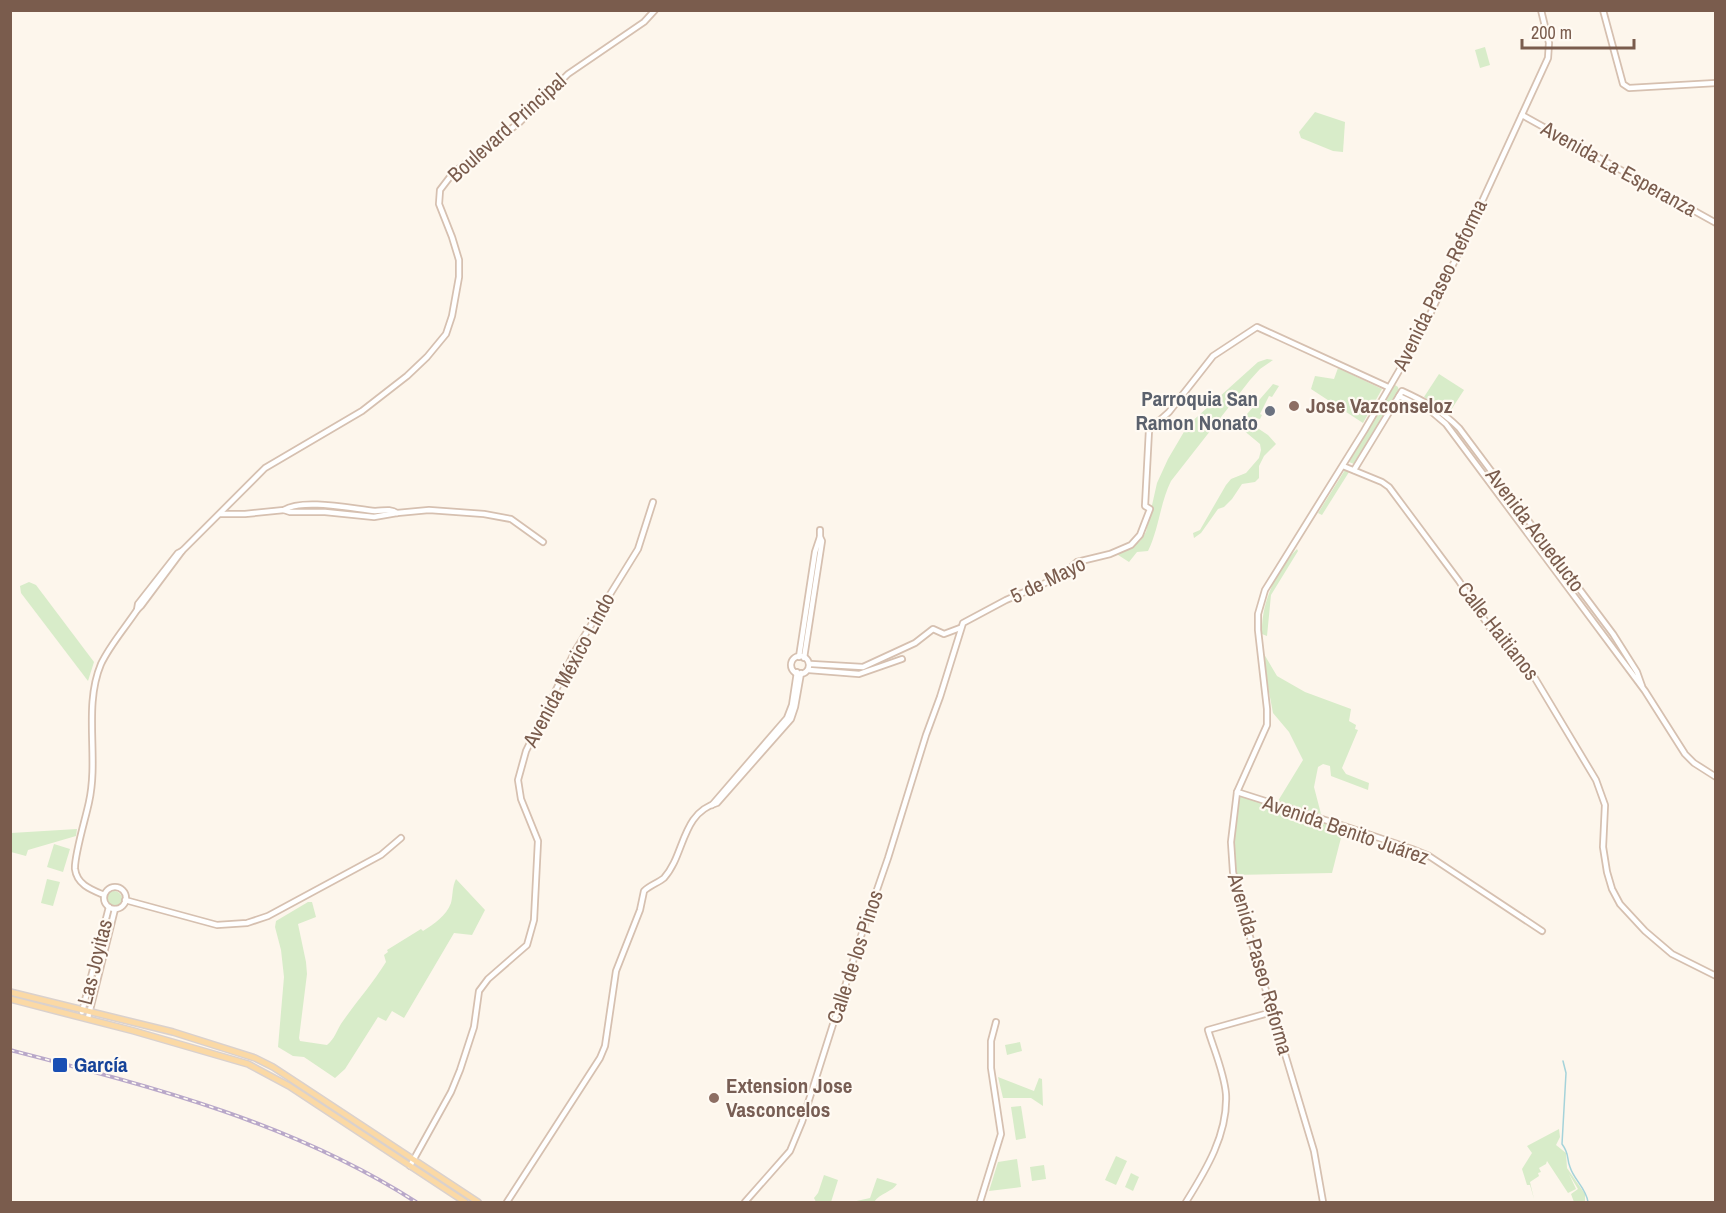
<svg xmlns="http://www.w3.org/2000/svg" width="1726" height="1213" font-family="'Archivo Narrow',sans-serif">
<rect width="100%" height="100%" fill="#fdf6ec"/>
<g fill="#d8ecc9">
<path d="M 1485,47 L 1490,65 L 1480,68 L 1475,50 Z"/>
<path d="M 1315,112 L 1345,122 L 1343,152 L 1333,151 L 1301,138 L 1299,132 Z"/>
<path d="M 1267,359 L 1273,360 L 1260,369 L 1250,380 L 1171,481 C 1160,503 1159,529 1148,551 L 1137,552 L 1129,562 L 1115,553 L 1132,547 L 1140,541 L 1146,532 L 1157,483 L 1168,459 L 1188,425 L 1258,362 Z"/>
<path d="M 1338,368 L 1382,389 L 1363,423 L 1311,389 L 1315,376 L 1334,379 Z"/>
<path d="M 1439,374 L 1464,390 L 1449,413 L 1424,397 Z"/>
<path d="M 1273,384 L 1279,386 L 1272,397 L 1269,396 L 1260,414 L 1262,415 L 1260,419 L 1255,418 L 1253,425 L 1268,435 L 1276,444 L 1264,456 L 1259,466 L 1259,478 L 1255,482 L 1242,484 L 1232,499 L 1224,507 L 1218,509 L 1201,533 L 1194,538 L 1193,533 L 1200,530 L 1226,485 L 1231,479 L 1246,473 L 1259,458 L 1261,450 L 1260,444 L 1242,429 L 1247,414 Z"/>
<path d="M 1395,385 L 1398,387 L 1399,391 L 1354,464 L 1349,462 Z"/>
<path d="M 1345,470 L 1349,472 L 1322,515 L 1318,513 Z"/>
<path d="M 1297,549 L 1298,551 L 1271,595 L 1267,636 L 1262,634 C 1261,603 1275,572 1297,549 Z"/>
<path d="M 29,582 L 36,585 L 94,662 L 88,681 L 21,593 L 20,586 Z"/>
<path d="M 1264,654 L 1277,676 L 1305,692 L 1351,709 L 1349,721 L 1356,725 L 1355,729 L 1358,730 L 1342,768 L 1346,774 L 1369,783 L 1368,790 L 1331,776 L 1330,766 L 1323,764 L 1318,767 L 1314,787 L 1321,814 L 1278,801 L 1303,760 L 1289,732 L 1273,713 L 1267,681 Z"/>
<path d="M 1237,792 L 1344,826 L 1332,873 L 1233,875 L 1231,842 Z"/>
<path d="M 77,829 L 76,836 L 28,850 L 26,856 L 11,852 L 11,833 Z"/>
<path d="M 54,844 L 70,849 L 63,872 L 47,867 Z"/>
<path d="M 47,879 L 60,882 L 53,906 L 41,903 Z"/>
<path d="M 456,879 L 485,910 L 472,935 L 454,933 L 404,1018 L 392,1011 L 386,1021 L 378,1017 L 345,1069 L 335,1078 L 304,1057 L 293,1056 L 278,1047 L 284,977 L 281,950 L 275,927 L 276,921 L 308,902 L 312,902 L 316,917 L 298,924 L 306,962 L 307,974 L 299,1038 L 300,1041 L 327,1045 C 335,1039 337,1029 343,1021 C 357,1001 373,983 386,962 L 384,955 L 388,952 L 387,950 L 421,929 L 423,931 C 434,924 446,916 451,903 C 453,895 452,887 456,879 Z"/>
<circle cx="114" cy="899" r="8"/>
<path d="M 1020,1042 L 1022,1051 L 1007,1055 L 1005,1045 Z"/>
<path d="M 998,1077 L 1034,1091 L 1039,1078 L 1042,1079 L 1043,1106 L 1031,1098 L 1003,1098 Z"/>
<path d="M 1021,1106 L 1026,1138 L 1016,1140 L 1011,1107 Z"/>
<path d="M 1559,1129 L 1560,1137 L 1556,1145 L 1566,1153 L 1567,1168 L 1585,1194 L 1585,1202 L 1574,1202 L 1571,1194 L 1578,1189 L 1569,1174 L 1576,1189 L 1568,1193 L 1547,1161 L 1546,1164 L 1539,1168 L 1541,1172 L 1538,1173 L 1539,1176 L 1530,1182 L 1534,1199 L 1530,1185 L 1527,1185 L 1522,1169 L 1532,1153 L 1527,1146 Z"/>
<path d="M 1116,1156 L 1127,1161 L 1116,1185 L 1105,1180 Z"/>
<path d="M 1017,1159 L 1021,1187 L 989,1191 L 998,1162 Z"/>
<path d="M 1044,1165 L 1046,1179 L 1032,1181 L 1030,1167 Z"/>
<path d="M 1131,1173 L 1139,1177 L 1133,1191 L 1125,1187 Z"/>
<path d="M 824,1175 L 838,1180 L 831,1202 L 816,1202 L 814,1198 L 818,1193 Z"/>
<path d="M 877,1178 L 897,1184 C 892,1192 880,1193 874,1202 L 852,1202 L 870,1198 Z"/>
</g>
<g fill="none" stroke-linecap="round" stroke-linejoin="round">
<path stroke="#a5d3da" stroke-width="1.5" d="M 1563,1061 L 1566,1073 L 1562,1144 C 1570,1155 1566,1157 1570,1167 C 1574,1180 1586,1188 1588,1202"/>
<g stroke="#d6c0b0" stroke-width="8">
<g id="secondary">
<path d="M 1603,10 L 1623,84 L 1629,88 L 1716,83"/>
<path d="M 1522,115 L 1716,223"/>
<path d="M 1399,396 L 1432,412 L 1446,424 L 1645,691 L 1685,754 L 1694,763 L 1716,777"/>
<path d="M 1343,466 L 1382,482 L 1389,487 L 1459,581 L 1492,631 L 1533,675 L 1596,780 L 1605,805 L 1603,847 L 1607,872 L 1612,889 L 1620,904 L 1645,931 L 1672,954 L 1716,976"/>
<path d="M 1354,470 L 1402,391 C 1424,401 1442,411 1459,428 L 1613,634 L 1637,672 L 1642,686"/>
<path d="M 284,510 L 290,512 L 325,512 L 374,517 L 397,513 L 429,510 L 484,514 L 511,519 L 543,542"/>
<path d="M 220,514 L 245,514 L 284,510 C 303,498 353,509 375,511 C 383,511 390,508 397,513"/>
<path d="M 137,610 L 141,606 L 182,551"/>
<circle cx="800" cy="665" r="9"/>
<path d="M 799,657 L 815,552 L 820,537"/>
<path d="M 804,658 L 822,541 L 820,537 L 820,530"/>
<path d="M 811,664 L 863,667 L 915,643 L 933,629 L 944,634 L 960,628"/>
<path d="M 809,670 L 859,674 L 902,659"/>
<path d="M 1237,792 L 1344,826 L 1412,849 L 1429,856 L 1542,931"/>
<path d="M 712,805 L 787,718 L 792,705 L 797,672"/>
<circle cx="115" cy="898" r="11"/>
<path d="M 104,895 C 92,890 77,885 75,869 C 74,856 86,817 89,802 C 99,757 83,707 101,664 C 110,645 125,628 137,610 L 138,604 L 178,553 L 182,551 L 265,468 L 362,411 L 407,376 L 427,357 L 446,334 L 452,316 L 459,277 L 459,260 L 452,237 L 439,204 L 440,190 L 453,173 L 520,122 L 568,74 L 644,22 L 655,10"/>
<path d="M 125,900 L 217,925 L 247,923 L 268,916 L 381,855 L 401,838"/>
<path d="M 82,1012 L 109,907"/>
<path d="M 88,1018 L 115,909"/>
<path d="M 410,1166 L 451,1092 L 460,1070 L 474,1027 L 479,991 L 488,979 L 527,945 L 534,920 L 538,841 L 521,799 L 518,780 L 526,751 L 575,651 L 638,549 L 653,502"/>
<path d="M 507,1202 L 600,1058 L 605,1046 L 616,971 L 640,910 L 644,891 C 650,885 658,883 664,878 C 685,855 681,813 717,803 L 791,719 L 795,707 L 801,673"/>
<path d="M 745,1202 L 790,1151 L 802,1122 L 862,933 L 888,858 L 926,735 L 940,697 L 963,623 L 1006,600 L 1043,584 L 1063,574 L 1077,562 L 1110,554 L 1131,545 L 1140,535 L 1150,509 L 1145,506 L 1149,430 L 1169,412 L 1213,356 L 1257,327 L 1388,387"/>
<path d="M 980,1202 L 1001,1134 L 991,1068 L 991,1041 L 996,1022"/>
<path d="M 1186,1202 C 1206,1170 1228,1134 1226,1094 C 1224,1072 1214,1050 1208,1030 L 1272,1012"/>
<path d="M 1323,1202 L 1314,1151 L 1247,927 L 1233,872 L 1231,842 L 1237,792 L 1267,725 L 1267,709 L 1258,630 L 1258,614 L 1265,590 L 1364,431 L 1421,333 L 1433,308 L 1548,58 L 1549,43 L 1541,10"/>
</g>
</g>
<g stroke="#dad1cd" stroke-width="8">
<g id="primary">
<path d="M 10,992 L 173,1032 L 255,1058 L 273,1067 L 305,1088 L 478,1202"/>
<path d="M 10,999 L 134,1031 L 248,1064 L 289,1086 L 465,1202"/>
</g>
</g>
<use href="#secondary" stroke="#fff" stroke-width="4.5"/>
<use href="#primary" stroke="#fbd9a5" stroke-width="5"/>
<g stroke="#b9a8c9" stroke-width="4">
<path id="rail" d="M 10,1050 C 153,1087 291,1122 416,1202"/>
</g>
<use href="#rail" stroke="#fffaf3" stroke-width="1.5" stroke-dasharray="4.5" stroke-linecap="butt"/>
</g>
<g fill="#8d6e63" stroke="#fffaf3" stroke-width="2">
<circle cx="1294" cy="406" r="6"/>
<circle cx="714" cy="1098" r="6"/>
</g>
<circle fill="#6b7280" stroke="#fffaf3" stroke-width="2" cx="1270" cy="411" r="6"/>
<rect fill="#1a4fb4" stroke="#fffaf3" stroke-width="2" x="52" y="1057" width="16" height="16" rx="3"/>
<g text-anchor="middle" stroke-width="4.5" stroke-linejoin="round" paint-order="stroke">
<g font-size="21" fill="#7a5c4d" stroke="#fffaf3">
<text transform="translate(507 128) rotate(-42)" y="7">Boulevard Principal</text>
<text transform="translate(1619 169) rotate(29)" y="7">Avenida La Esperanza</text>
<text transform="translate(1440 285) rotate(-64)" y="7">Avenida Paseo Reforma</text>
<text transform="translate(1535 530) rotate(53)" y="7">Avenida Acueducto</text>
<text transform="translate(1048 580) rotate(-26)" y="7">5 de Mayo</text>
<text transform="translate(1498 631) rotate(52)" y="7">Calle Haitianos</text>
<text transform="translate(569 670) rotate(-62)" y="7">Avenida México Lindo</text>
<text transform="translate(1346 830) rotate(19)" y="7">Avenida Benito Juárez</text>
<text transform="translate(855 957) rotate(-72)" y="7">Calle de los Pinos</text>
<text transform="translate(95 962) rotate(-76)" y="7">Las Joyitas</text>
<text transform="translate(1260 964) rotate(74)" y="7">Avenida Paseo Reforma</text>
</g>
<g font-size="21" font-weight="bold" fill="#5b616d" stroke="#fffaf3" text-anchor="end">
<text x="1258" y="406">Parroquia San<tspan x="1258" dy="24">Ramon Nonato</tspan></text>
</g>
<g font-size="21" font-weight="bold" fill="#785e54" stroke="#fffaf3" text-anchor="start">
<text x="1306" y="413">Jose Vazconseloz</text>
<text x="726" y="1093">Extension Jose<tspan x="726" dy="24">Vasconcelos</tspan></text>
</g>
<g font-size="21" font-weight="bold" fill="#164399" stroke="#fffaf3" text-anchor="start">
<text x="74" y="1072">García</text>
</g>
</g>
<rect width="1726" height="1213" fill="none" stroke="#7a5c4d" stroke-width="24"/>
<path d="M1522 39v9h112v-9" fill="none" stroke="#7a5c4d" stroke-width="3"/>
<text x="1531" y="39" font-size="18" fill="#7a5c4d" stroke="#fffaf3" stroke-width="4.5" paint-order="stroke">200 m</text>
</svg>
